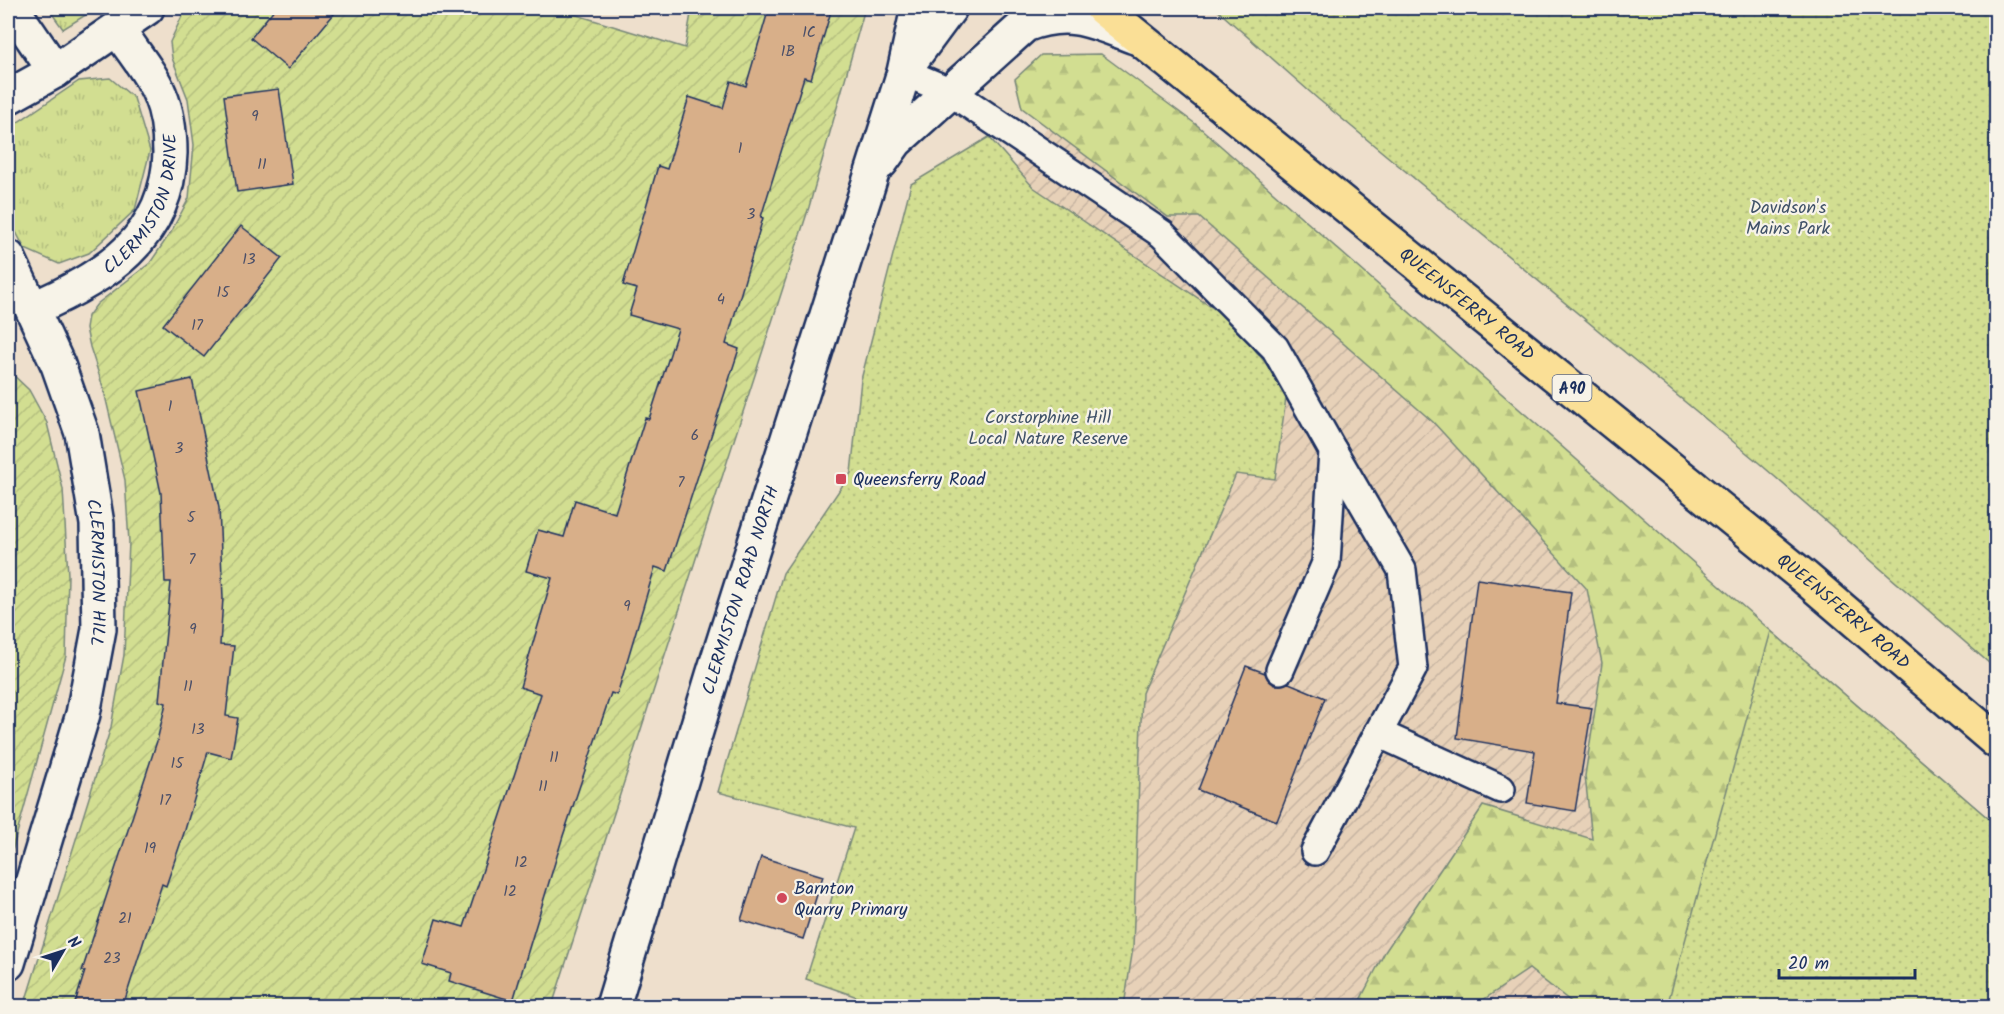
<svg xmlns="http://www.w3.org/2000/svg" width="2004" height="1014" font-family="Kalam,sans-serif">
<defs>
<pattern id="industrial-furrows" width="10" height="10" patternUnits="userSpaceOnUse" patternTransform="scale(1.5)"><rect width="10" height="10" fill="#e7d1b8"/><path d="M-1 1l2-2M0 10L10 0M9 11l2-2" fill="none" stroke="#c6b4a1"/></pattern>
<pattern id="grass-tufts" width="24" height="20" patternUnits="userSpaceOnUse" patternTransform="scale(1.5)"><rect width="24" height="20" fill="#d2de91"/><path d="M3 7l-1-3M5 7V3M7 7l1-3M15 17l-1-3M17 17v-4M19 17l1-3" fill="none" stroke="#b4bf7f"/></pattern>
<pattern id="forest-firs" width="22" height="20" patternUnits="userSpaceOnUse" patternTransform="scale(1.5)"><rect width="22" height="20" fill="#d2de91"/><path d="M5 1l3.5 6h-7zM16 11l3.5 6h-7z" fill="#b4bf7f"/></pattern>
<pattern id="park-dots" width="8" height="8" patternUnits="userSpaceOnUse" patternTransform="scale(1.5)"><rect width="8" height="8" fill="#d2de91"/><path d="M2 2h.1M6 6h.1" fill="none" stroke="#b4bf7f" stroke-width="1.8" stroke-linecap="round"/></pattern>
<pattern id="garden-furrows" width="10" height="10" patternUnits="userSpaceOnUse" patternTransform="scale(1.5)"><rect width="10" height="10" fill="#d2de91"/><path d="M-1 1l2-2M0 10L10 0M9 11l2-2" fill="none" stroke="#b4bf7f"/></pattern>
</defs>
<rect width="100%" height="100%" fill="#eedfcc"/>
<filter id="ink" filterUnits="userSpaceOnUse"><feTurbulence type="fractalNoise" baseFrequency=".0167" numOctaves="2"/><feDisplacementMap in="SourceGraphic" scale="12" xChannelSelector="R" yChannelSelector="G"/><feConvolveMatrix kernelMatrix="1 2 1 2 8 2 1 2 1" color-interpolation-filters="sRGB"/></filter>
<g filter="url(#ink)">
<path fill="url(#industrial-furrows)" d="M 1085,79 L 1771,631 L 1667,1006 L 1087,1006 L 992,198 Z"/>
<g fill="url(#grass-tufts)" stroke="#768678" stroke-width="1.5">
<path d="M 48,8 L 97,8 L 63,29 Z"/>
<path d="M 110,78 L 134,98 L 150,151 L 135,210 L 89,253 L 59,264 L 25,249 L 8,217 L 8,129 L 79,81 Z"/>
</g>
<path fill="url(#forest-firs)" stroke="#768678" stroke-width="1.5" d="M 1101,54 L 1197,125 L 1771,631 L 1996,825 L 1996,1006 L 1572,1006 L 1570,1001 L 1529,969 L 1474,1006 L 1357,1006 L 1385,952 L 1483,806 L 1592,839 L 1585,776 L 1602,663 L 1587,589 L 1433,422 L 1199,217 L 1168,217 L 1022,108 L 1015,79 L 1041,55 Z"/>
<g fill="url(#park-dots)" stroke="#768678" stroke-width="1.5">
<path d="M 1215,8 L 1996,8 L 1996,669 L 1759,463 L 1318,99 Z"/>
<path d="M 989,137 L 1033,187 L 1232,321 L 1287,390 L 1275,479 L 1236,474 L 1142,693 L 1133,948 L 1124,1006 L 883,1006 L 806,979 L 854,828 L 718,792 L 783,573 L 851,473 L 861,380 L 911,184 Z"/>
<path d="M 1771,631 L 1996,825 L 1996,1006 L 1667,1006 Z"/>
</g>
<g fill="url(#garden-furrows)" stroke="#768678" stroke-width="1.5">
<path d="M 190,8 L 554,8 L 685,48 L 692,8 L 865,8 L 809,207 L 552,1006 L 24,1006 L 111,727 L 124,655 L 129,542 L 125,480 L 103,387 L 90,347 L 86,328 L 88,316 L 97,304 L 150,263 L 171,232 L 189,198 L 194,145 L 188,99 L 172,58 L 170,42 L 183,14 Z"/>
<path d="M 8,370 L 29,390 L 47,423 L 63,489 L 68,575 L 66,656 L 8,866 Z"/>
</g>
<g fill="#d8af89" stroke="#1b2f5e" stroke-width="1.5">
<path d="M 275,8 L 339,8 L 288,69 L 251,38 Z"/>
<path d="M 769,8 L 832,8 L 811,79 L 804,77 L 761,217 L 763,218 L 726,344 L 739,349 L 710,439 L 667,571 L 655,567 L 617,695 L 611,693 L 563,836 L 513,1001 L 449,981 L 451,973 L 422,964 L 436,919 L 464,927 L 541,694 L 520,687 L 552,578 L 526,571 L 538,530 L 564,537 L 575,500 L 615,513 L 645,418 L 649,419 L 678,329 L 629,315 L 637,289 L 623,285 L 658,166 L 667,169 L 689,97 L 723,108 L 731,81 L 746,86 Z"/>
<path d="M 279,89 L 293,184 L 237,192 L 224,96 Z"/>
<path d="M 241,226 L 282,258 L 204,357 L 163,325 Z"/>
<path d="M 192,379 L 219,508 L 223,598 L 220,645 L 234,646 L 226,716 L 238,718 L 231,758 L 208,752 L 185,830 L 166,886 L 162,884 L 123,1006 L 74,1006 L 85,971 L 82,971 L 157,741 L 166,703 L 159,701 L 171,582 L 165,582 L 161,493 L 139,391 Z"/>
<path d="M 1477,579 L 1571,592 L 1556,703 L 1592,708 L 1575,811 L 1527,803 L 1535,751 L 1457,738 Z"/>
<path d="M 1246,666 L 1265,673 L 1274,685 L 1289,683 L 1325,698 L 1277,821 L 1198,790 Z"/>
<path d="M 761,857 L 823,876 L 803,939 L 741,920 Z"/>
</g>
<g fill="none" stroke-linecap="round" stroke-linejoin="round">
<g stroke="#1b2f5e" stroke-width="32">
<g id="lane">
<path d="M 904,72 L 951,92 L 1162,234 L 1275,348 L 1333,451 L 1326,563 L 1280,670"/>
<path d="M 1378,733 L 1501,789"/>
<path d="M 1315,851 L 1413,668 L 1402,570 L 1333,451"/>
</g>
</g>
<g stroke="#1b2f5e" stroke-width="38">
<g id="street">
<path d="M 12,8 L 55,71"/>
<path d="M 8,97 L 55,71 L 147,8"/>
<path id="s1" d="M 8,257 L 58,365 L 82,433 L 97,524 L 99,629 L 83,714 L 8,963"/>
<path id="s2" d="M 34,308 C 104,278 168,238 170,153 C 170,133 168,114 160,95 C 151,72 131,50 118,29"/>
</g>
</g>
<g stroke="#1b2f5e" stroke-width="38">
<g id="secondary">
<path d="M 913,58 L 950,8"/>
<path d="M 881,162 L 896,141 L 1025,25 C 1069,8 1093,21 1135,37"/>
<path id="s3" d="M 613,1006 L 713,675 L 904,72 L 918,8"/>
</g>
</g>
<g stroke="#1b2f5e" stroke-width="38">
<g id="primary">
<path id="s4" d="M 1102,8 L 1803,576 L 1996,741"/>
</g>
</g>
<use href="#lane" stroke="#f7f3e8" stroke-width="27"/>
<use href="#street" stroke="#f7f3e8" stroke-width="33"/>
<use href="#secondary" stroke="#f7f3e8" stroke-width="33"/>
<use href="#primary" stroke="#fadf96" stroke-width="33"/>
</g>
</g>
<g fill="#d1495b" stroke="#f7f3e8" stroke-width="2">
<rect x="835" y="473" width="12" height="12" rx="3"/>
<circle cx="782" cy="898" r="6"/>
</g>
<g text-anchor="middle" stroke-width="4.5" stroke-linejoin="round" paint-order="stroke">
<g font-size="15" fill="#4a4f69">
<text x="809" y="37">1C</text>
<text x="788" y="56">1B</text>
<text x="255" y="121">9</text>
<text x="740" y="153">1</text>
<text x="262" y="169">11</text>
<text x="751" y="219">3</text>
<text x="249" y="264">13</text>
<text x="223" y="297">15</text>
<text x="721" y="304">4</text>
<text x="197" y="330">17</text>
<text x="170" y="411">1</text>
<text x="695" y="440">6</text>
<text x="179" y="453">3</text>
<text x="681" y="487">7</text>
<text x="191" y="522">5</text>
<text x="192" y="564">7</text>
<text x="627" y="611">9</text>
<text x="193" y="634">9</text>
<text x="188" y="691">11</text>
<text x="198" y="734">13</text>
<text x="554" y="762">11</text>
<text x="177" y="768">15</text>
<text x="543" y="791">11</text>
<text x="165" y="805">17</text>
<text x="150" y="853">19</text>
<text x="521" y="867">12</text>
<text x="510" y="896">12</text>
<text x="125" y="923">21</text>
<text x="112" y="963">23</text>
</g>
<rect fill="#f7f3e8" stroke="#5d6a87" stroke-width="1.5" x="1552.5" y="375" width="39" height="26" rx="4.5"/>
<g font-size="16" font-weight="bold" fill="#1b2f5e">
<text x="1572" y="394">A90</text>
</g>
<g font-size="18" fill="#1b2f5e" stroke="#f7f3e8">
<text dy="6" stroke="none"><textPath href="#s2" startOffset="160">CLERMISTON DRIVE</textPath></text>
<text dy="6" stroke="none"><textPath href="#s4" startOffset="470">QUEENSFERRY ROAD</textPath></text>
<text dy="6" stroke="none"><textPath href="#s1" startOffset="332">CLERMISTON HILL</textPath></text>
<text dy="6" stroke="none"><textPath href="#s3" startOffset="435">CLERMISTON ROAD NORTH</textPath></text>
<text dy="6" stroke="none"><textPath href="#s4" startOffset="956">QUEENSFERRY ROAD</textPath></text>
</g>
<g font-size="18" fill="#405268" stroke="#f7f3e8">
<text x="1788" y="213">Davidson's<tspan x="1788" dy="21">Mains Park</tspan></text>
<text x="1048" y="423">Corstorphine Hill<tspan x="1048" dy="21">Local Nature Reserve</tspan></text>
</g>
<g font-size="18" fill="#1b2f5e" stroke="#f7f3e8" text-anchor="start">
<text x="853" y="485">Queensferry Road</text>
<text x="794" y="894">Barnton<tspan x="794" dy="21">Quarry Primary</tspan></text>
</g>
</g>
<rect width="2004" height="1014" fill="none" stroke="#f7f3e8" stroke-width="30"/>
<rect x="15" y="15" width="1974" height="984" fill="none" stroke="#1b2f5e" stroke-width="2" filter="url(#ink)"/>
<g transform="translate(63 951) rotate(51)" stroke="#f7f3e8" stroke-width="4.5" paint-order="stroke">
<path d="M0-4.5L10 22L0 15L-10 22Z" fill="#1b2f5e"/>
<text y="-9" font-size="16" font-weight="bold" text-anchor="middle" fill="#1b2f5e">N</text>
</g>
<path d="M1779 969v9h136v-9" fill="none" stroke="#1b2f5e" stroke-width="3"/>
<text x="1788" y="969" font-size="18" fill="#1b2f5e" stroke="#f7f3e8" stroke-width="4.5" paint-order="stroke">20 m</text>
</svg>
